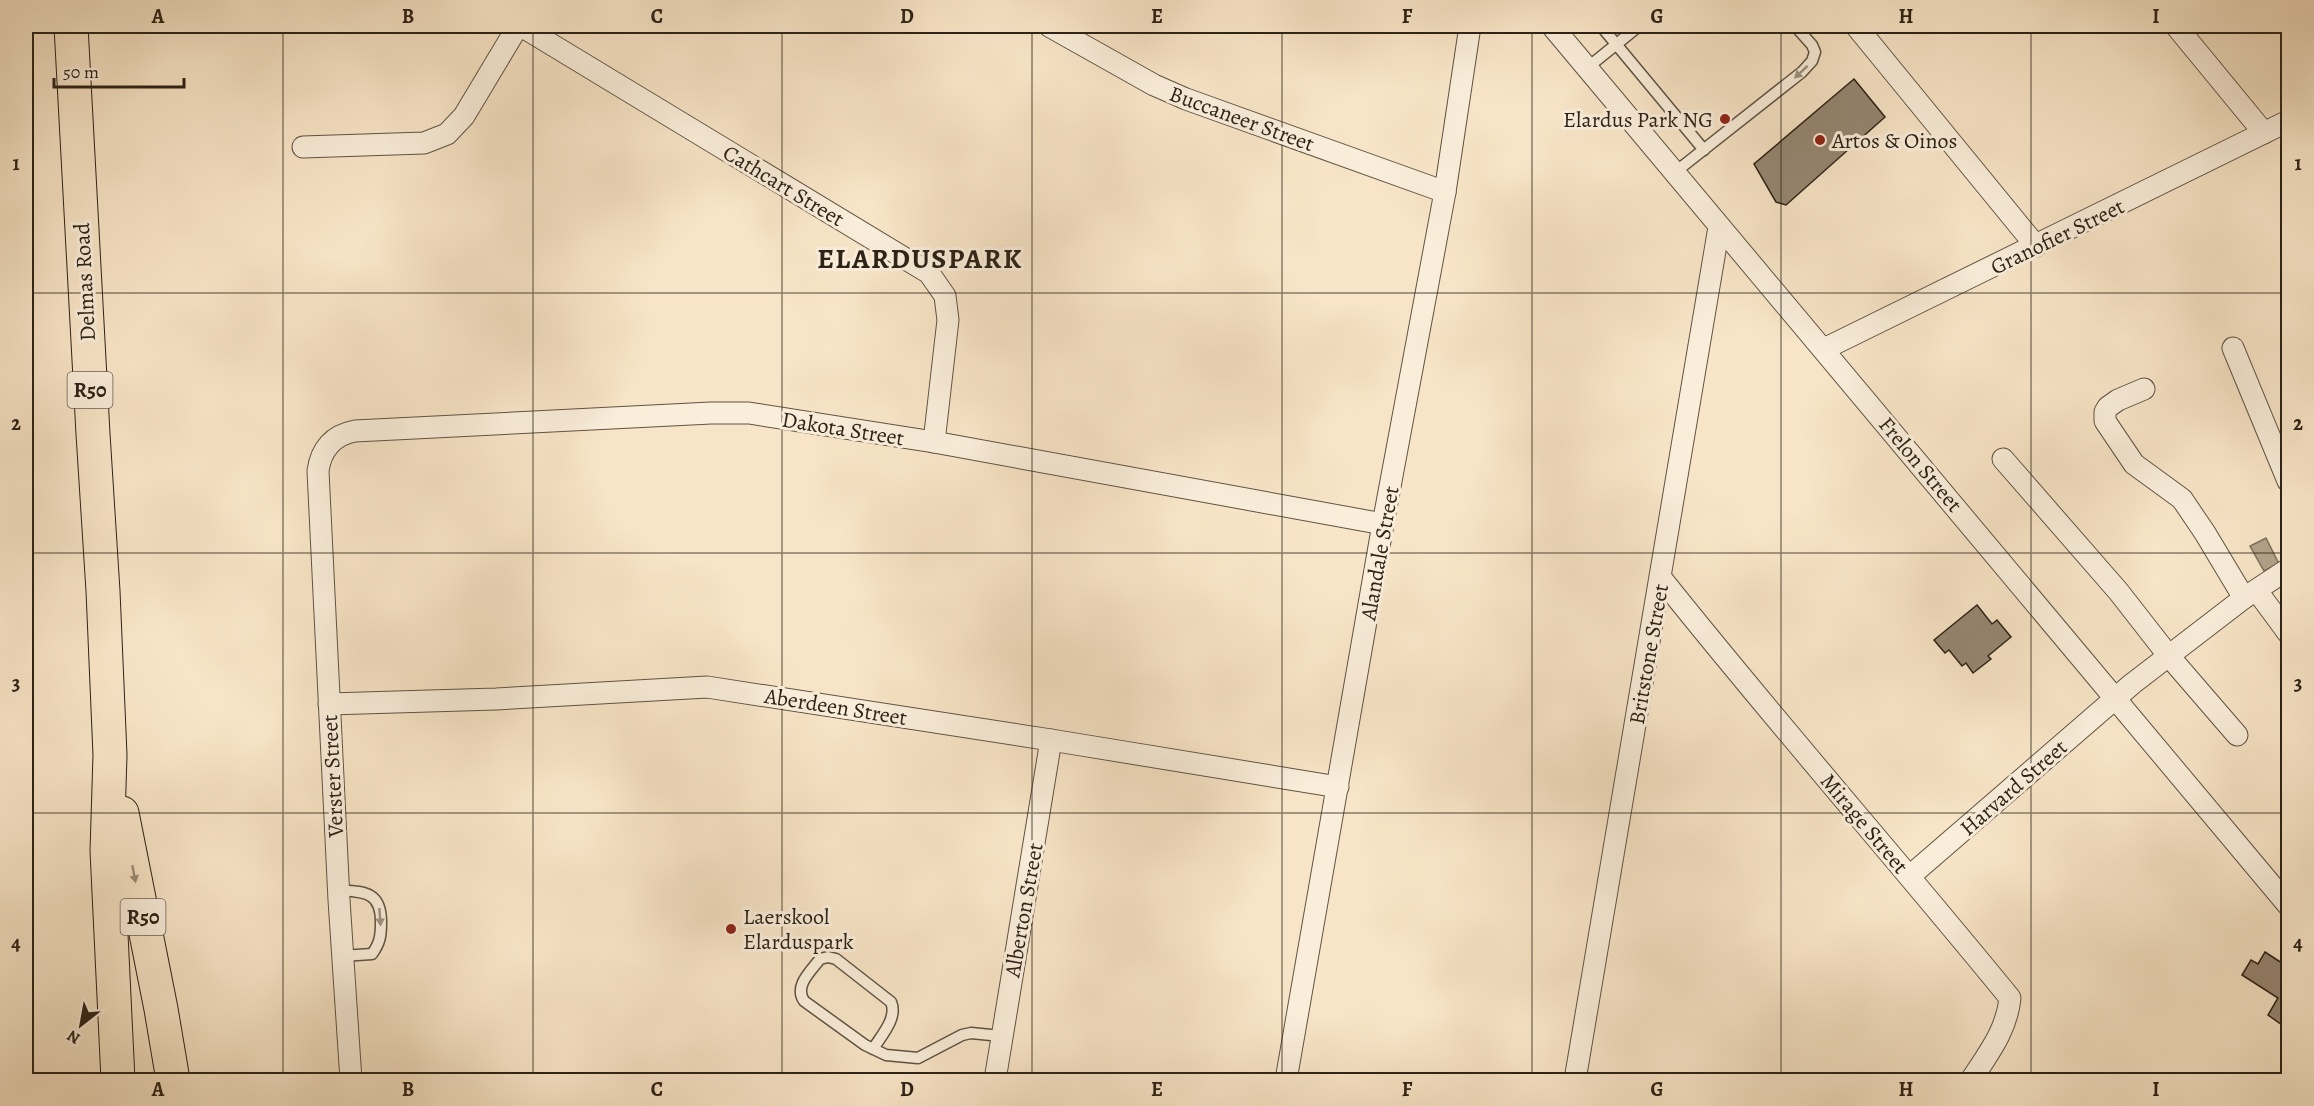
<svg xmlns="http://www.w3.org/2000/svg" width="2314" height="1106" font-family="Alegreya,serif">
<rect width="100%" height="100%" fill="#f8e5c7"/>
<filter id="stains"><feTurbulence type="fractalNoise" baseFrequency=".00333" numOctaves="4"/><feColorMatrix values="0 0 0 0 .2 0 0 0 0 .09 0 0 0 0 .02 0 0 0 .5 -.17"/></filter>
<radialGradient id="worn" r=".72"><stop offset=".6" stop-color="#630" stop-opacity="0"/><stop offset="1" stop-color="#630" stop-opacity=".3"/></radialGradient>
<path fill="#b3a38b" stroke="#7d6f5d" stroke-width="1.5" d="M 2266,538 L 2279,564 L 2264,571 L 2250,546 Z"/>
<g fill="#968773" stroke="#2c2217" stroke-width="1.5">
<path d="M 1854,79 L 1885,117 L 1786,205 L 1776,202 L 1754,164 Z"/>
<path d="M 1977,605 L 1992,624 L 1997,620 L 2011,637 L 1988,656 L 1991,659 L 1973,673 L 1966,663 L 1962,666 L 1949,650 L 1945,653 L 1934,640 Z"/>
<path d="M 2288,836 L 2288,851 L 2281,843 Z"/>
<path d="M 2265,952 L 2288,967 L 2288,1015 L 2282,1025 L 2268,1015 L 2278,998 L 2242,975 L 2251,960 L 2258,964 Z"/>
</g>
<g fill="none" stroke-linecap="round" stroke-linejoin="round">
<g stroke="#5f5343" stroke-width="13">
<g id="lane">
<path d="M 1601,26 L 1704,150"/>
<path d="M 1587,68 L 1639,26"/>
<path d="M 1674,173 L 1802,72 L 1812,61 L 1815,52 L 1812,45 L 1795,26"/>
<path d="M 338,890 C 364,892 381,891 381,922 C 381,936 380,943 372,954 L 342,956"/>
<path d="M 873,1049 C 881,1036 898,1018 891,1002 L 836,959 L 828,957 L 820,959 C 810,972 794,986 804,1001 L 865,1045 L 886,1055 L 918,1058 L 962,1035 L 971,1033 L 1001,1036"/>
</g>
</g>
<g stroke="#5f5343" stroke-width="23">
<g id="street">
<path d="M 521,26 L 929,273 L 945,296 L 948,320 L 934,442"/>
<path d="M 1049,26 L 1154,85 L 1186,99 L 1445,192"/>
<path d="M 1552,26 L 2288,905"/>
<path d="M 1856,26 L 2036,246"/>
<path d="M 2176,26 L 2264,133"/>
<path d="M 303,147 L 424,143 L 447,134 L 464,116 L 518,26"/>
<path d="M 2233,348 L 2288,481"/>
<path d="M 1824,349 L 2288,121"/>
<path d="M 2144,389 L 2118,400 L 2108,407 L 2105,412 L 2105,421 L 2134,464 L 2182,499 L 2205,533 L 2244,598"/>
<path d="M 2003,459 L 2118,591 L 2168,655 L 2237,735"/>
<path d="M 1661,578 C 1774,720 1895,857 2010,998 C 2007,1030 1988,1054 1971,1080"/>
<path d="M 2257,591 L 2288,633"/>
<path d="M 329,704 L 496,699 L 707,687 L 1051,740 L 1338,787"/>
<path d="M 1910,876 L 2132,684 L 2244,598 L 2288,569"/>
<path d="M 351,1080 L 339,900 L 318,471 C 321,449 333,435 355,431 L 711,413 L 749,413 L 934,442 L 1383,524"/>
<path d="M 995,1080 L 1051,740"/>
<path d="M 1286,1080 L 1383,524 L 1445,192 L 1470,26"/>
<path d="M 1575,1080 L 1719,227"/>
</g>
</g>
<g stroke="#2c2217" stroke-width="35">
<g id="primary">
<path d="M 71,26 L 93,434 L 103,591 L 110,755 L 107,851 L 118,1080"/>
<path d="M 122,813 L 161,1009 L 173,1080"/>
</g>
</g>
<use href="#lane" stroke="#faeedb" stroke-width="10"/>
<use href="#street" stroke="#faeedb" stroke-width="21"/>
<use href="#primary" stroke="#f8e5c7" stroke-width="33"/>
</g>
<defs><path id="oneway-solid" d="M-6-.8H1V-3.2L6.5 0L1 3.2V.8H-6Z" transform="scale(1.5)"/></defs>
<g fill="#9d9283">
<use href="#oneway-solid" transform="translate(1801 72) rotate(137)"/>
<use href="#oneway-solid" transform="translate(380 917) rotate(86)"/>
</g>
<use fill="#9c8d78" href="#oneway-solid" transform="translate(134 874) rotate(79)"/>
<path fill="none" stroke="#2c2217" stroke-width="1.5" stroke-opacity="0.55" d="M 283,26 L 283,1080M 533,26 L 533,1080M 782,26 L 782,1080M 1032,26 L 1032,1080M 1282,26 L 1282,1080M 1532,26 L 1532,1080M 1781,26 L 1781,1080M 2031,26 L 2031,1080M 26,293 L 2288,293M 26,553 L 2288,553M 26,813 L 2288,813"/>
<g fill="#8f2418" stroke="#faeedb" stroke-width="2">
<circle cx="1725" cy="119" r="6"/>
<circle cx="1820" cy="140" r="6"/>
<circle cx="731" cy="929" r="6"/>
</g>
<g text-anchor="middle" stroke-width="6" stroke-linejoin="round" paint-order="stroke">
<g fill="#faeedb" stroke="#6a5f52" stroke-width="1.5">
<rect x="67.5" y="372" width="45" height="36" rx="4.5"/>
<rect x="120.5" y="899" width="45" height="36" rx="4.5"/>
</g>
<g font-size="21" font-weight="bold" fill="#2c2217">
<text x="90" y="397">R50</text>
<text x="143" y="924">R50</text>
</g>
<g font-size="22" fill="#2c2217" stroke="#faeedb">
<text transform="translate(1242 118) rotate(20)" y="8">Buccaneer Street</text>
<text transform="translate(784 185) rotate(31)" y="8">Cathcart Street</text>
<text transform="translate(2057 236) rotate(-26)" y="8">Granofier Street</text>
<text transform="translate(84 282) rotate(-93)" y="8">Delmas Road</text>
<text transform="translate(843 428) rotate(9)" y="8">Dakota Street</text>
<text transform="translate(1921 464) rotate(50)" y="8">Frelon Street</text>
<text transform="translate(1379 553) rotate(-80)" y="8">Alandale Street</text>
<text transform="translate(1648 654) rotate(-80)" y="8">Britstone Street</text>
<text transform="translate(836 706) rotate(9)" y="8">Aberdeen Street</text>
<text transform="translate(332 776) rotate(-93)" y="8">Verster Street</text>
<text transform="translate(2013 787) rotate(-41)" y="8">Harvard Street</text>
<text transform="translate(1865 823) rotate(50)" y="8">Mirage Street</text>
<text transform="translate(1023 910) rotate(-80)" y="8">Alberton Street</text>
</g>
<g font-size="22" fill="#2c2217" stroke="#faeedb" text-anchor="start">
<text x="1713" y="127" text-anchor="end">Elardus Park NG</text>
<text x="1832" y="148">Artos &amp; Oinos</text>
<text x="743" y="924">Laerskool<tspan x="743" dy="25">Elarduspark</tspan></text>
</g>
<g font-size="28" font-weight="bold" letter-spacing="1.5" fill="#2c2217" stroke="#faeedb">
<text x="920" y="268">ELARDUSPARK</text>
</g>
</g>
<rect width="2314" height="1106" fill="none" stroke="#f8e5c7" stroke-width="66"/>
<g transform="translate(81 1025) rotate(211)" stroke="#faeedb" stroke-width="4.5" paint-order="stroke">
<path d="M0-4.5L10 22L0 15L-10 22Z" fill="#2c2217"/>
<text y="-9" font-size="16" font-weight="bold" text-anchor="middle" fill="#2c2217">N</text>
</g>
<path d="M54 78v9h130v-9" fill="none" stroke="#2c2217" stroke-width="3"/>
<text x="63" y="78" font-size="18" fill="#2c2217" stroke="#faeedb" stroke-width="4.5" paint-order="stroke">50 m</text>
<rect x="33" y="33" width="2248" height="1040" fill="none" stroke="#2c2217" stroke-width="2"/>
<g font-size="20" text-anchor="middle" font-weight="bold" fill="#2c2217">
<text x="158" y="23">A</text>
<text x="408" y="23">B</text>
<text x="657" y="23">C</text>
<text x="907" y="23">D</text>
<text x="1157" y="23">E</text>
<text x="1407" y="23">F</text>
<text x="1657" y="23">G</text>
<text x="1906" y="23">H</text>
<text x="2156" y="23">I</text>
<text x="16" y="170">1</text>
<text x="2298" y="170">1</text>
<text x="16" y="430">2</text>
<text x="2298" y="430">2</text>
<text x="16" y="690">3</text>
<text x="2298" y="690">3</text>
<text x="16" y="950">4</text>
<text x="2298" y="950">4</text>
<text x="158" y="1096">A</text>
<text x="408" y="1096">B</text>
<text x="657" y="1096">C</text>
<text x="907" y="1096">D</text>
<text x="1157" y="1096">E</text>
<text x="1407" y="1096">F</text>
<text x="1657" y="1096">G</text>
<text x="1906" y="1096">H</text>
<text x="2156" y="1096">I</text>
</g>
<rect width="100%" height="100%" filter="url(#stains)"/>
<rect width="100%" height="100%" fill="url(#worn)"/>
</svg>
